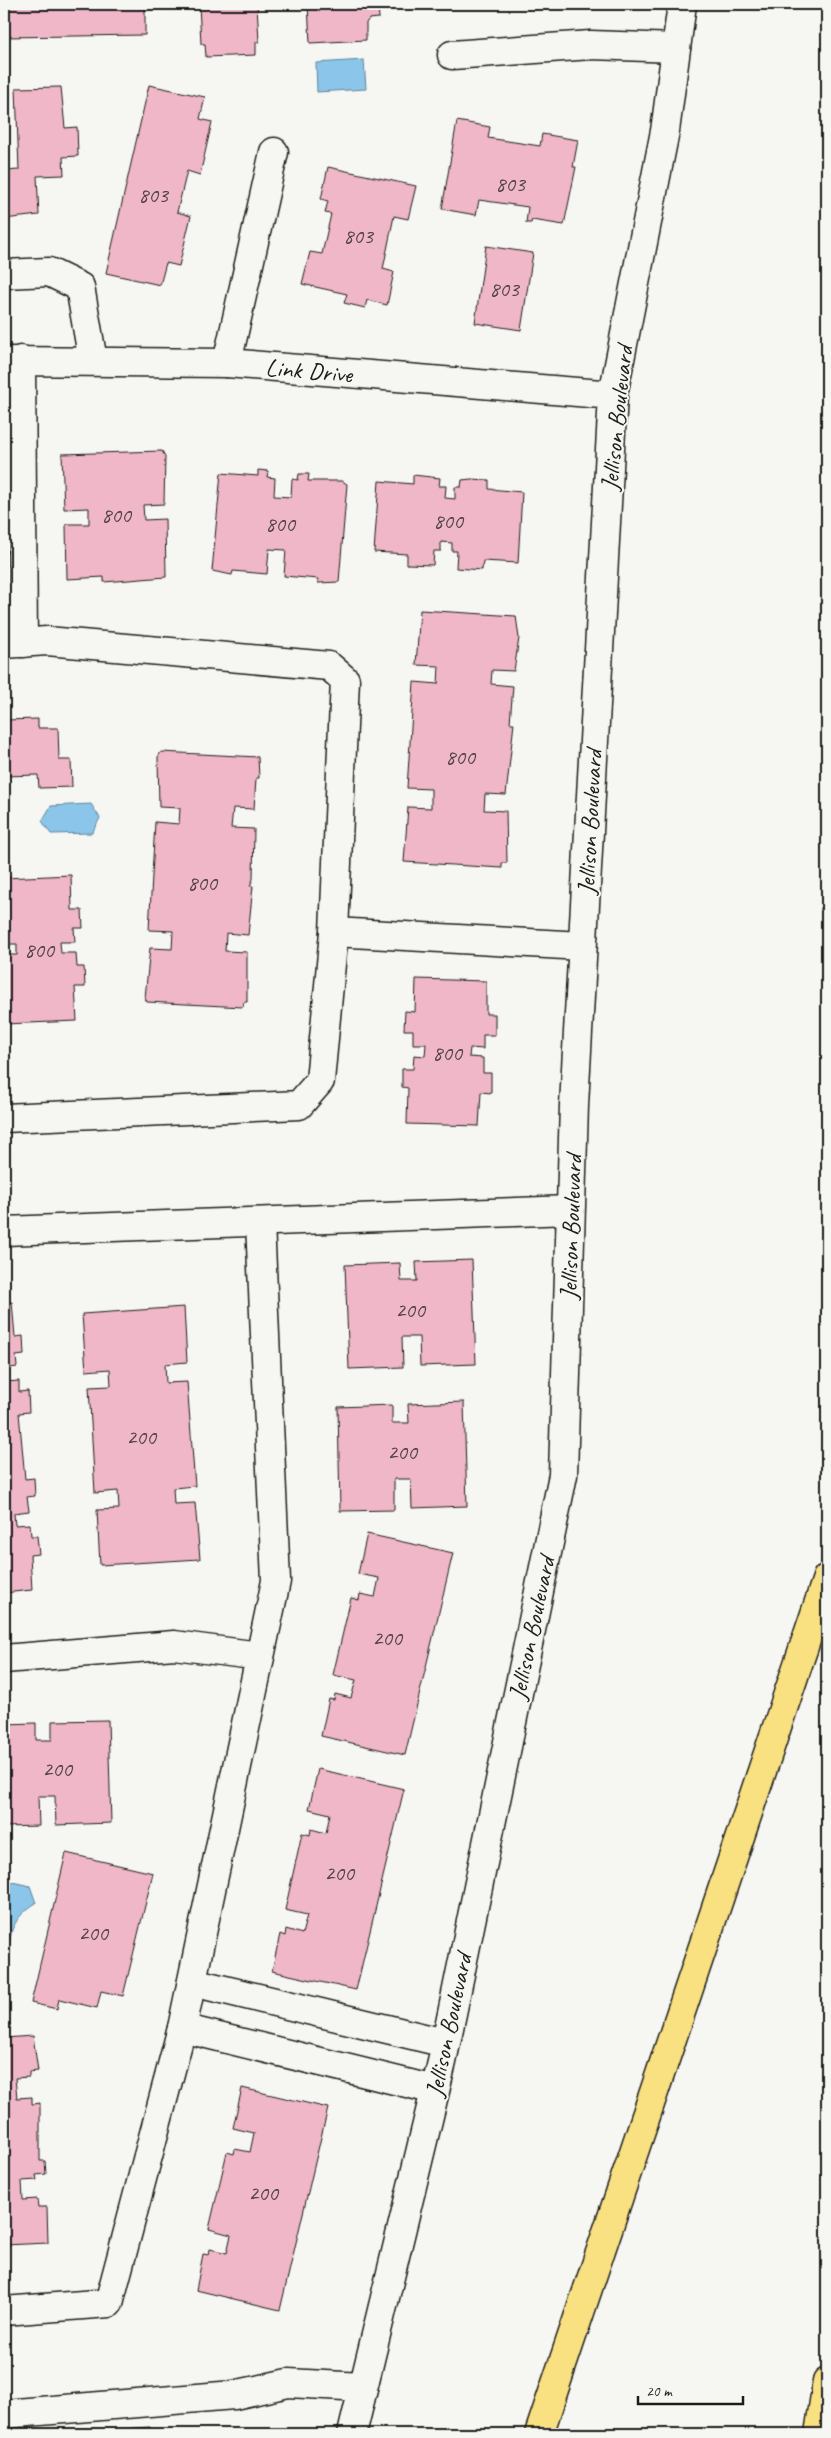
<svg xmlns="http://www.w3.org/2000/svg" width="831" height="2438" font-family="Caveat,sans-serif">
<rect width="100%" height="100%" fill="#f6f6f2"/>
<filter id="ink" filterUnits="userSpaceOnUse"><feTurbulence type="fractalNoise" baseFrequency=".02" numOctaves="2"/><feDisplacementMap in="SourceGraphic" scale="10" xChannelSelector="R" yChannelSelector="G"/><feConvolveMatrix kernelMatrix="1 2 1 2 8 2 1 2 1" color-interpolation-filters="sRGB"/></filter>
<g filter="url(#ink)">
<g fill="#8bc6ea" stroke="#5f8298">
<path d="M 364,60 L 366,89 L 317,92 L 316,63 Z"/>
<path d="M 91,804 L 100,818 L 92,833 L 51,834 L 42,821 L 51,806 Z"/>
<path d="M 8,1881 L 30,1886 L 36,1903 C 17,1915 8,1929 10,1953 L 4,1954 L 4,1882 Z"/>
</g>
<g fill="#f0b7c9" stroke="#1c1c1c">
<path d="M 4,4 L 145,4 L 145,35 L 4,37 Z"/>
<path d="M 199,4 L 257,4 L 259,42 L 256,42 L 256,55 L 206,57 L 205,44 L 201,44 Z"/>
<path d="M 308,4 L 378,4 L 379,18 L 369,19 L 366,23 L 366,40 L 310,43 Z"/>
<path d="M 149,85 L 205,97 L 200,119 L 212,122 L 200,175 L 187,171 L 177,212 L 191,216 L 179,266 L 166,263 L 160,285 L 106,273 Z"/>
<path d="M 61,87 L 65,128 L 77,127 L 78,156 L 63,157 L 64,175 L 37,176 L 39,215 L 4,219 L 4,171 L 19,170 L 16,88 Z"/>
<path d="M 457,121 L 490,127 L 488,138 L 540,146 L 542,134 L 578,140 L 573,167 L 576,167 L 564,225 L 532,220 L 531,223 L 526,223 L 528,207 L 479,200 L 476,215 L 442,209 Z"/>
<path d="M 328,167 L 416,186 L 408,219 L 394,216 L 383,269 L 394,272 L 387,305 L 367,300 L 365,308 L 344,303 L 347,294 L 302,284 L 310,252 L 322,254 L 331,214 L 325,213 L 328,201 L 321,199 Z"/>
<path d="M 486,246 L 533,253 L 521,330 L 475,323 Z"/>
<path d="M 162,451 L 165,456 L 164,504 L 143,505 L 144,520 L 165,519 L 166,577 L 104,582 L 104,577 L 67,579 L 66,524 L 89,524 L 89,508 L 64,509 L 62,454 Z"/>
<path d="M 258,470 L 268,471 L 267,477 L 275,478 L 274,496 L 291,497 L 292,479 L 298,480 L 299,474 L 309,474 L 308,481 L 342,481 L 347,484 L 339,582 L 318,583 L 318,579 L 284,576 L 286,550 L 269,549 L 267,574 L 233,571 L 232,575 L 212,571 L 221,473 L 258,476 Z"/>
<path d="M 413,475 L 440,478 L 439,486 L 446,486 L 445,498 L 455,499 L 455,487 L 461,487 L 462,480 L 471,479 L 489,480 L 489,489 L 522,492 L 518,563 L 483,561 L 482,570 L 456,568 L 457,551 L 452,551 L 452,543 L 441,542 L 441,551 L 434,551 L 433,565 L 407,564 L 407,554 L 374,552 L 379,481 L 413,484 Z"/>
<path d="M 420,610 L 516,616 L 519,638 L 514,671 L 492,670 L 491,684 L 513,686 L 510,723 L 514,723 L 506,795 L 485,794 L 484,810 L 506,811 L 507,863 L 502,863 L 502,868 L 404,862 L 408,807 L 431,808 L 431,789 L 407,788 L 414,682 L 438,684 L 439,666 L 416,665 Z"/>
<path d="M 38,719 L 38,728 L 58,728 L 59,760 L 71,760 L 72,787 L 39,788 L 38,775 L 4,776 L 4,720 Z"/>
<path d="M 161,752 L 258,757 L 259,778 L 256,778 L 254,809 L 233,808 L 231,828 L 254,829 L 253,879 L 250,886 L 253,886 L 248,935 L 226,933 L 225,951 L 247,952 L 247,1002 L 244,1002 L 243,1007 L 147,1002 L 145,998 L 150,948 L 172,949 L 173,931 L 149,930 L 155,822 L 179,824 L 180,808 L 159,807 L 158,757 Z"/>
<path d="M 71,875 L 72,910 L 82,910 L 83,928 L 74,928 L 75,942 L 60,942 L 61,953 L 76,953 L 77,967 L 84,967 L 85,987 L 75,987 L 77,1021 L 4,1024 L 4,955 L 17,955 L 17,944 L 4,944 L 4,878 Z"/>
<path d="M 416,979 L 486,981 L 486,1014 L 495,1014 L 495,1035 L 483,1035 L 483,1049 L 470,1048 L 469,1057 L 483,1058 L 483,1073 L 491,1073 L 491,1093 L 481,1092 L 479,1126 L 407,1124 L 408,1088 L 402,1087 L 402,1069 L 413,1069 L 414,1055 L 425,1056 L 426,1044 L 413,1044 L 413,1030 L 404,1030 L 405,1011 L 415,1012 Z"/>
<path d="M 472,1260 L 476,1364 L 420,1366 L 419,1337 L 402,1337 L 403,1367 L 349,1369 L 345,1265 L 400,1263 L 401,1281 L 417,1281 L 416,1262 Z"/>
<path d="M 12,1302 L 15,1337 L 23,1336 L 24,1355 L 16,1356 L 17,1367 L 4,1369 L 5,1382 L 19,1381 L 19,1392 L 28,1391 L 29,1412 L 19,1413 L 25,1479 L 34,1478 L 35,1496 L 27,1497 L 29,1511 L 14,1513 L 15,1525 L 30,1524 L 31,1536 L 37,1536 L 39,1554 L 30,1555 L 32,1590 L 4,1593 L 4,1303 Z"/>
<path d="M 184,1307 L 187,1362 L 165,1364 L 166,1383 L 187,1382 L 195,1486 L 173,1488 L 174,1504 L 195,1503 L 200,1559 L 100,1565 L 97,1510 L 119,1509 L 118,1491 L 95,1493 L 89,1387 L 111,1386 L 110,1369 L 86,1371 L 82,1314 Z"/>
<path d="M 464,1402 L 467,1506 L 412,1508 L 411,1479 L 394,1479 L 394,1510 L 340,1511 L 338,1407 L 392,1405 L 392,1423 L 409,1423 L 408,1404 Z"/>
<path d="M 367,1534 L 453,1553 L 405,1755 L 321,1736 L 329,1699 L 334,1700 L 335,1694 L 351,1698 L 356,1680 L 333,1675 L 351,1598 L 359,1600 L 360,1594 L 375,1597 L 379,1578 L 358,1574 Z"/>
<path d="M 108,1720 L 111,1823 L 56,1825 L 55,1796 L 38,1796 L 39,1826 L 4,1827 L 4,1724 L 36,1723 L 36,1740 L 52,1740 L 52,1721 Z"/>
<path d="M 318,1769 L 404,1789 L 356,1990 L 272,1971 L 280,1934 L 285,1936 L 286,1929 L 302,1934 L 307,1915 L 285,1910 L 302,1833 L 310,1835 L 311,1829 L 326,1833 L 330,1814 L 309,1809 Z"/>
<path d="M 66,1853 L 153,1873 L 123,1996 L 101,1991 L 97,2008 L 59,1999 L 57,2009 L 31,2003 Z"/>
<path d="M 33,2036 L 38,2071 L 29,2072 L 29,2077 L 15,2078 L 17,2098 L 32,2097 L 32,2104 L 40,2103 L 40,2161 L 45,2161 L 46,2174 L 36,2175 L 37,2180 L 22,2181 L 23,2200 L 37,2199 L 38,2207 L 47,2207 L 48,2243 L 4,2245 L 4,2038 Z"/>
<path d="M 242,2088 L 328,2108 L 280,2310 L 196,2290 L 203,2254 L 209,2255 L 210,2249 L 227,2253 L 231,2235 L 209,2229 L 227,2152 L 234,2154 L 235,2149 L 250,2152 L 254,2133 L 233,2128 Z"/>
<path d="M 150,2427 L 151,2434 L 49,2434 Z"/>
</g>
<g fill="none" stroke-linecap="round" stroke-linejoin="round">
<g stroke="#1c1c1c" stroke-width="31">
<g id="minor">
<path d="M 452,55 L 591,45 L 676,48"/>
<path d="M 4,274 L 49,272 L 80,287 L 93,361"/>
<path d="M 21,360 L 23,643"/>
<path d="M 4,361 L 227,363 L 613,395"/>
<path d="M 227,363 L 274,152"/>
<path d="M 4,644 L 47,641 L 329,666 L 345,680 L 334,932 L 320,1081 L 299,1105 L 4,1118"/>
<path d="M 334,932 L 582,946"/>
<path d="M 4,1231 L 570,1210"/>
<path d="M 4,1659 L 174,1645 L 260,1656"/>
<path d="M 192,1982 L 445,2043"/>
<path d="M 182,2028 L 435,2090"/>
<path d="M 4,2311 L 109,2303 L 182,2028 L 276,1581 L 260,1223"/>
<path d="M 4,2414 L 234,2395 L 288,2383 L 363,2387"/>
<path d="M 352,2434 L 442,2062 L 563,1475 L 574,1105 L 613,395 L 665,131 L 682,4"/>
</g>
</g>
<g stroke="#1c1c1c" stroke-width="31">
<g id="highway">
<path d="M 539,2434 L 827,1578"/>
<path d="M 819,2434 L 827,2382"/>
</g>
</g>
<use href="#minor" stroke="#f6f6f2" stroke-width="28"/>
<use href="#highway" stroke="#f9e181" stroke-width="28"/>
</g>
</g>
<g text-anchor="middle" stroke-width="4" stroke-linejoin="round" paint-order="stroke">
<g font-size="22" fill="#514347">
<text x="510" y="191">803</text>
<text x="153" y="202">803</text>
<text x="358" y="243">803</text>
<text x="504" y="296">803</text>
<text x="116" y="522">800</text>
<text x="448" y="528">800</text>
<text x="280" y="531">800</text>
<text x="460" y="764">800</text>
<text x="202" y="890">800</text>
<text x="39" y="957">800</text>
<text x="447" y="1060">800</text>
<text x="410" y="1317">200</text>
<text x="141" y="1444">200</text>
<text x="402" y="1459">200</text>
<text x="387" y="1645">200</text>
<text x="57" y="1776">200</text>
<text x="339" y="1880">200</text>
<text x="93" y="1940">200</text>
<text x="263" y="2200">200</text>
</g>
<g font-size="25" fill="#1c1c1c" stroke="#f6f6f2">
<text transform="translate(309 370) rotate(5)" y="9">Link Drive</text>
<text transform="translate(616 418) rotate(-84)" y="9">Jellison Boulevard</text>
<text transform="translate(589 822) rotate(-87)" y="9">Jellison Boulevard</text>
<text transform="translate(570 1227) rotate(-88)" y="9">Jellison Boulevard</text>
<text transform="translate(531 1628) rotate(-78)" y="9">Jellison Boulevard</text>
<text transform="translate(448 2025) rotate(-78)" y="9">Jellison Boulevard</text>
</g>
</g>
<rect width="831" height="2438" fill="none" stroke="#f6f6f2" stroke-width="20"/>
<rect x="10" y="10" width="811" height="2418" fill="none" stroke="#1c1c1c" stroke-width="2" filter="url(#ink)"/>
<path d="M638 2396v8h105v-8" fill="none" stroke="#1c1c1c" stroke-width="2.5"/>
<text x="646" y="2396" font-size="15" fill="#1c1c1c" stroke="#f6f6f2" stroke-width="4" paint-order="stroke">20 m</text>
</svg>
